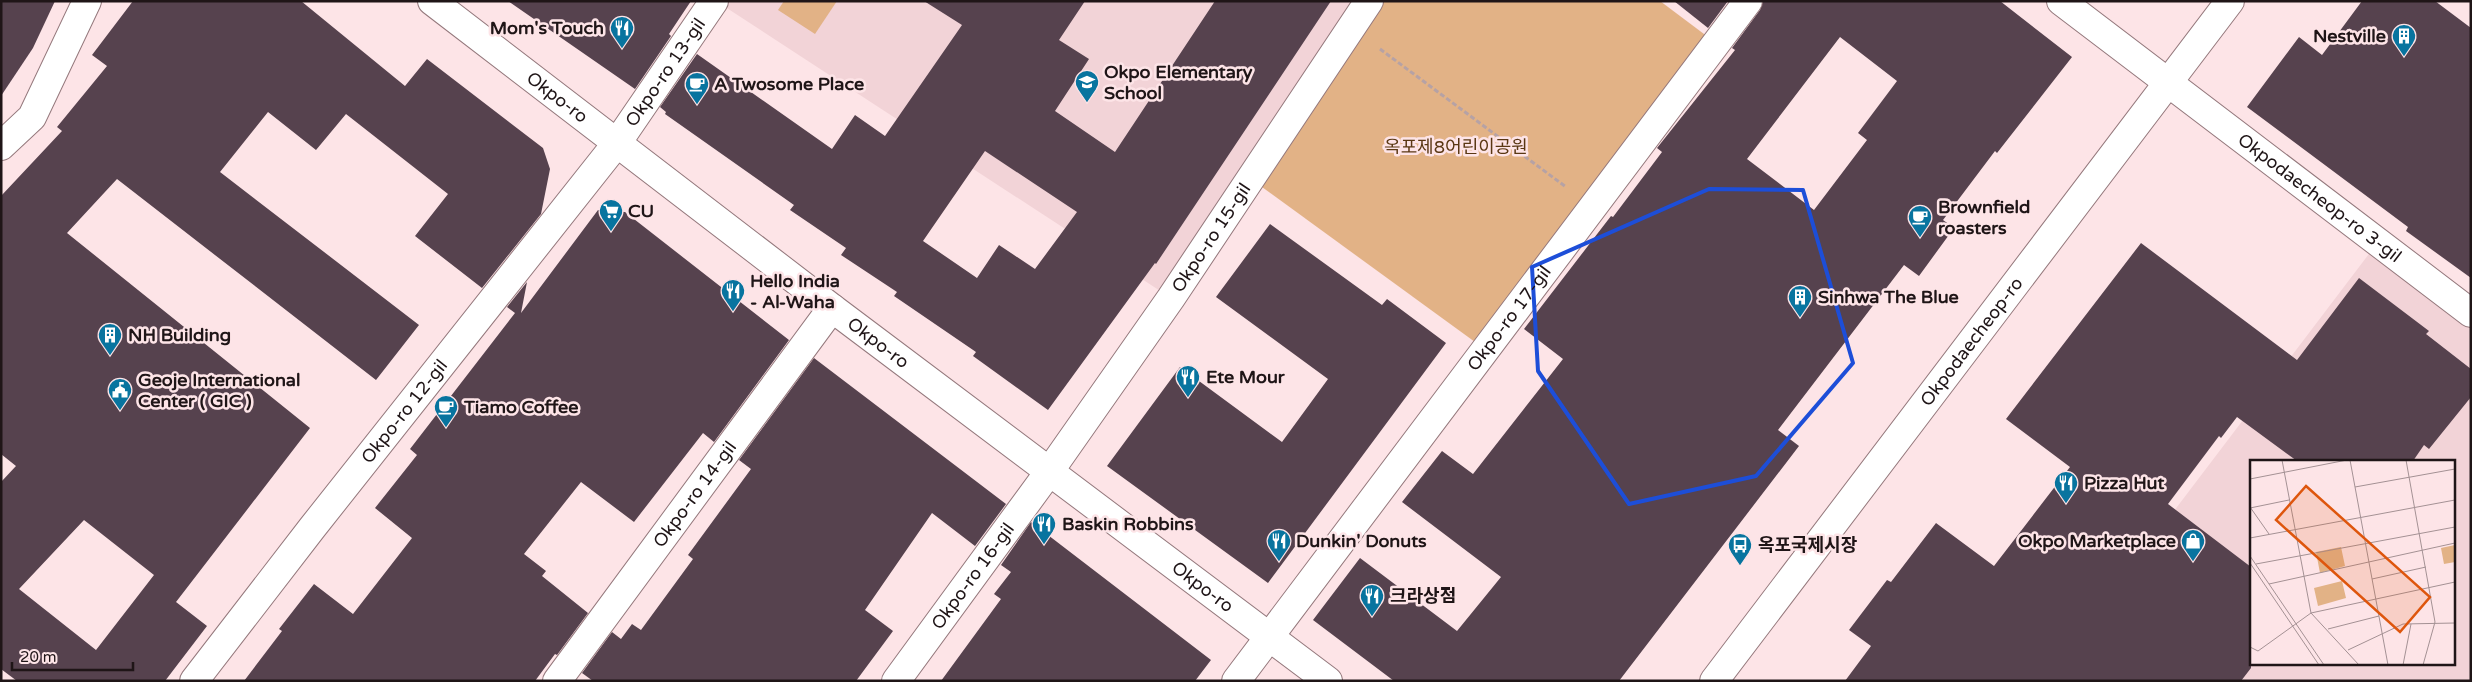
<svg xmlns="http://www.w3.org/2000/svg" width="2472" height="682" font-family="'Varela Round','Noto Sans KR',sans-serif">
<rect width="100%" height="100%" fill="#fde4e7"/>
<g fill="#f2d3d7" fill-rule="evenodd">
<path d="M 716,1 L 1369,1 L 1171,298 Z"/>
<path d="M 2378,242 L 2471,314 L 2471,681 L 2045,681 ZM 2251,461 L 2453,461 L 2453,663 L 2251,663 Z"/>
</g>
<g fill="#e2b286">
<path d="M 784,1 L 837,1 L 815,34 L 778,10 Z"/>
<path d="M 1369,1 L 1660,1 L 1716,43 L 1486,350 L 1251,179 Z"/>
</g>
<g fill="#56424e" fill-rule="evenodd">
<path d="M 1,1 L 55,1 L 33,48 L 1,96 Z"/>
<path d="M 133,1 L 301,1 L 405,86 L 427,59 L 543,148 L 550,169 L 541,214 L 482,288 L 415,236 L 448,194 L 346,114 L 316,150 L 268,112 L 220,172 L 419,325 L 376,380 L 117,179 L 67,233 L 310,428 L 176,602 L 207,626 L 165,681 L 17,681 L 1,669 L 1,482 L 16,466 L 1,454 L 1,196 L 62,131 L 57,127 L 107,66 L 92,55 ZM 84,520 L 154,575 L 96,650 L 19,589 Z"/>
<path d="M 508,1 L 691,1 L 669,34 L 671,36 L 635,89 Z"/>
<path d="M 924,1 L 1085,1 L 1059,40 L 1089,59 L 1055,111 L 1115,152 L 1215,1 L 1331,1 L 1156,264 L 1155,263 L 1048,410 L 973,356 L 976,352 L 894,296 L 897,292 L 841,255 L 846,248 L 790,210 L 794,205 L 665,114 L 666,112 L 660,107 L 697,54 L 832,149 L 855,115 L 885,136 L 962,25 ZM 985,151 L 1077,212 L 1035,269 L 999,245 L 977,278 L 923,241 Z"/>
<path d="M 1674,1 L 1728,1 L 1708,28 Z"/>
<path d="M 1763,1 L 2000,1 L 2072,57 L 1997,153 L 1995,151 L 1943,220 L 1954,228 L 1919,276 L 1904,265 L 1778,430 L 1799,446 L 1619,681 L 1394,681 L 1313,620 L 1360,558 L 1457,631 L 1501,577 L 1402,502 L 1442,451 L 1473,474 L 1563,359 L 1524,329 L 1611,216 L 1613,217 L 1662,152 L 1657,148 L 1735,50 L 1732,48 L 1760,10 ZM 1840,37 L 1897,81 L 1858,133 L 1867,140 L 1814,210 L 1747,159 Z"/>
<path d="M 2362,1 L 2435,1 L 2471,28 L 2471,278 L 2406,231 L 2408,227 L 2247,107 L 2299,37 L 2322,55 Z"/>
<path d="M 598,210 L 625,212 L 789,340 L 714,442 L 703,433 L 634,522 L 581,482 L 524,554 L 546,571 L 542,576 L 588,613 L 557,655 L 555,654 L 535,681 L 244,681 L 282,631 L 279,629 L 314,584 L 353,614 L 412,538 L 375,508 L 417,455 L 410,449 L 515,313 L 507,307 L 527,282 L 521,313 Z"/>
<path d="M 1270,224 L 1382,305 L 1387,299 L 1446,343 L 1268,583 L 1107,466 L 1180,367 L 1282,442 L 1328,379 L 1216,297 Z"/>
<path d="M 2141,243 L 2297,360 L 2359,278 L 2429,331 L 2426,334 L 2471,369 L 2471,397 L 2429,449 L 2424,445 L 2413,461 L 2297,461 L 2237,417 L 2221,438 L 2219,436 L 2168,504 L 2251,567 L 2251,668 L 2241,681 L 1845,681 L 1871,646 L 1849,630 L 1887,580 L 1891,582 L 1936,523 L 1994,566 L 2070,467 L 2006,419 Z"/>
<path d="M 814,358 L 1006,504 L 975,546 L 932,513 L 865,610 L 893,631 L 856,681 L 593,681 L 582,673 L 612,632 L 621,639 L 632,624 L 641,630 L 693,559 L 688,555 L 751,469 L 739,460 Z"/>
<path d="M 1031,522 L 1211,660 L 1195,681 L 941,681 L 1001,599 L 994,594 L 1011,572 L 1001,565 Z"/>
</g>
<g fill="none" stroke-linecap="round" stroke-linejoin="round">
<g stroke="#94787c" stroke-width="30">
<g id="street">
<path id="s1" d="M 2061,1 L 2471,313"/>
<path d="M 1,146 L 32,117 L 87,1"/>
<path id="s2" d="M 194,681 L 312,528 L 617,143 L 714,1"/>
<path id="s3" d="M 557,681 L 832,308"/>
<path id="s4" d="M 896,681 L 1049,472 L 1171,298 L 1369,1"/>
<path id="s5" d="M 1236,681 L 1748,1"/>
</g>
</g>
<g stroke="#94787c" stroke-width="30">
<g id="secondary">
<path id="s6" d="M 432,1 L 832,308 L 1328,681"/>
<path id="s7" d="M 1714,681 L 2230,1"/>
</g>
</g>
<path stroke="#b6a2a5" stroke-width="3" stroke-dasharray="5 2.5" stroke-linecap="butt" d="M 1380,49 L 1566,187"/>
<use href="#street" stroke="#fff" stroke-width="28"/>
<use href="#secondary" stroke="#fff" stroke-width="28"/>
</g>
<path fill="none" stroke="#1d4ed8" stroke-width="4" stroke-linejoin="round" d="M 1709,189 L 1803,190 L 1853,363 L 1756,476 L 1629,504 L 1538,371 L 1532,267 Z"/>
<defs>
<g id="restaurant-pin" transform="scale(1.25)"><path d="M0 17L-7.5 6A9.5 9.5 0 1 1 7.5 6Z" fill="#08749f" stroke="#fde4e7"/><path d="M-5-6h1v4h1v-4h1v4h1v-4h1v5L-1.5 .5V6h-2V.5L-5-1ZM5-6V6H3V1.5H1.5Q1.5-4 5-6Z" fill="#fff"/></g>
<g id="building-pin" transform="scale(1.25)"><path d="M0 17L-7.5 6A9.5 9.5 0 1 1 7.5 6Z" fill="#08749f" stroke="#fde4e7"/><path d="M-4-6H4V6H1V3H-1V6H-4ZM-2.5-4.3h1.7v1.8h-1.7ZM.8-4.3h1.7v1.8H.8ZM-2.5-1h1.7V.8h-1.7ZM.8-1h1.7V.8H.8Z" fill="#fff"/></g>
<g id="school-pin" transform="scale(1.25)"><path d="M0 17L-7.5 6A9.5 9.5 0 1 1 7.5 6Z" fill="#08749f" stroke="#fde4e7"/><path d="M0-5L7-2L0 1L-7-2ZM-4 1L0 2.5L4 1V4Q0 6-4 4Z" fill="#fff"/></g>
<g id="cafe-pin" transform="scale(1.25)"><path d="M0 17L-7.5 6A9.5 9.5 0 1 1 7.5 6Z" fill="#08749f" stroke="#fde4e7"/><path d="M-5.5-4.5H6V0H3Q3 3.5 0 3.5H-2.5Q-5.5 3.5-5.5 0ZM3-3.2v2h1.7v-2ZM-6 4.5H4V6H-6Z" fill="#fff"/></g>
<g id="supermarket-pin" transform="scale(1.25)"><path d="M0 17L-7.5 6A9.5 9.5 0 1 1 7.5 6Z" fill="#08749f" stroke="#fde4e7"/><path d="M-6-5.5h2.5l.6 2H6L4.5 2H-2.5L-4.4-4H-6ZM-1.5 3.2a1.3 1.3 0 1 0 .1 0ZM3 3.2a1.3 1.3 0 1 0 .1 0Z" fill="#fff"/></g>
<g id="civic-pin" transform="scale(1.25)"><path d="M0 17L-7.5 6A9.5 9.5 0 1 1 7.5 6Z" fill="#08749f" stroke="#fde4e7"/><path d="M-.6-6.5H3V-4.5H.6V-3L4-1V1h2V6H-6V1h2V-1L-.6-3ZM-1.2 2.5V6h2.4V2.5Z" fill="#fff"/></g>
<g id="shop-pin" transform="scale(1.25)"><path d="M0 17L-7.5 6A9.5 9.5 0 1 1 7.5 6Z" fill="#08749f" stroke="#fde4e7"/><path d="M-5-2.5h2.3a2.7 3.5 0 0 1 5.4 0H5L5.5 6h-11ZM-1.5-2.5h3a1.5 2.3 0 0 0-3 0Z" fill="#fff"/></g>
<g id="bus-pin" transform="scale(1.25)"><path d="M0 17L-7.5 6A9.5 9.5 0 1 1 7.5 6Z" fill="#08749f" stroke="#fde4e7"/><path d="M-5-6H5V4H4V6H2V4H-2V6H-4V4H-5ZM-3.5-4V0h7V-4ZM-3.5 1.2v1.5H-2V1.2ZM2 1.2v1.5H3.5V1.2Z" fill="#fff"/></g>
</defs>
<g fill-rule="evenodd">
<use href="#restaurant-pin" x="622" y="28"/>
<use href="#building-pin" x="2404" y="36"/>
<use href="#school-pin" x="1087" y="82"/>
<use href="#cafe-pin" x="697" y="84"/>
<use href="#supermarket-pin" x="611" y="211"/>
<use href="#cafe-pin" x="1920" y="217"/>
<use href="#restaurant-pin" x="733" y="291"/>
<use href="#building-pin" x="1800" y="297"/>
<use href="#building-pin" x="110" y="335"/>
<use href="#restaurant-pin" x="1188" y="377"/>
<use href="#civic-pin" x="120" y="390"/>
<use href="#cafe-pin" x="446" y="407"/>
<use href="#restaurant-pin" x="2066" y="483"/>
<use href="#restaurant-pin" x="1044" y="524"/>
<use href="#restaurant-pin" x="1279" y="541"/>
<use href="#shop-pin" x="2193" y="541"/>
<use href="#bus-pin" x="1740" y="545"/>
<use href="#restaurant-pin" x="1372" y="596"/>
</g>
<g text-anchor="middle" stroke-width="5" stroke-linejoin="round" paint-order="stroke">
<g font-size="18" font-weight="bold" fill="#1f1517" stroke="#fde4e7" text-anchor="start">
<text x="604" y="34" text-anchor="end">Mom's Touch</text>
<text x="2386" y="42" text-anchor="end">Nestville</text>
<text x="1104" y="78">Okpo Elementary<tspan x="1104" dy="21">School</tspan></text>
<text x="714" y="90">A Twosome Place</text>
<text x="1938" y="213">Brownfield<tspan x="1938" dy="21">roasters</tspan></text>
<text x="628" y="217">CU</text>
<text x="750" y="287">Hello India<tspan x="750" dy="21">- Al-Waha</tspan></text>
<text x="1818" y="303">Sinhwa The Blue</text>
<text x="128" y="341">NH Building</text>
<text x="1206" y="383">Ete Mour</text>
<text x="138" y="386">Geoje International<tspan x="138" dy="21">Center ( GIC )</tspan></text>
<text x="464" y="413">Tiamo Coffee</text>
<text x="2084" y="489">Pizza Hut</text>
<text x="1062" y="530">Baskin Robbins</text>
<text x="1296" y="547">Dunkin' Donuts</text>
<text x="2176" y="547" text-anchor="end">Okpo Marketplace</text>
<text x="1758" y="551">옥포국제시장</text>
<text x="1390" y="602">크라상점</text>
</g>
<g font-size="18" fill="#1f1517" stroke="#fde4e7">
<text dy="6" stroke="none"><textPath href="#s2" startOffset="770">Okpo-ro 13-gil</textPath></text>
<text dy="6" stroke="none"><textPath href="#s6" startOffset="158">Okpo-ro</textPath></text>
<text dy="6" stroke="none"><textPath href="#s1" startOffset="325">Okpodaecheop-ro 3-gil</textPath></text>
<text dy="6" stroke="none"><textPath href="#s4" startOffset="544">Okpo-ro 15-gil</textPath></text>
<text dy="6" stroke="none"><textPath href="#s5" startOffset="454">Okpo-ro 17-gil</textPath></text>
<text dy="6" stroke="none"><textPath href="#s7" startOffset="426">Okpodaecheop-ro</textPath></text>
<text dy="6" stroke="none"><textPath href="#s6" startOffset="562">Okpo-ro</textPath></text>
<text dy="6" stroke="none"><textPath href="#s2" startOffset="342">Okpo-ro 12-gil</textPath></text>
<text dy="6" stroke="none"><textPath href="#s3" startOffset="232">Okpo-ro 14-gil</textPath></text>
<text dy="6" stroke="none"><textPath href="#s4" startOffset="130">Okpo-ro 16-gil</textPath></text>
<text dy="6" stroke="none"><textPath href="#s6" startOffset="968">Okpo-ro</textPath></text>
</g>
<g font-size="18" fill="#5a3713" stroke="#fde4e7">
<text x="1456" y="153">옥포제8어린이공원</text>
</g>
</g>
<g transform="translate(2250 460)">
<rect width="205" height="205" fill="#fde4e7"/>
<path d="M 205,85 L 205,102 L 194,104 L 191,88 ZM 91,87 L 95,106 L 70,113 L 66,92 ZM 92,121 L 96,138 L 68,146 L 64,128 Z" fill="#e2b286"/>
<path fill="none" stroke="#a49194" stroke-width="1" d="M 32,0 L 61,153 L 109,205M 100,0 L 138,205M 156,0 L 185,162 L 173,205M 0,19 L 97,0M 105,27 L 205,9M 0,47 L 19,74M 0,48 L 39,40M 0,78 L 205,40M 0,96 L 74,205M 0,103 L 69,205M 6,104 L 205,67M 122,119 L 176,107M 19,124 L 205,83M 78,169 L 129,156M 0,187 L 8,191 L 61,153 L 205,122M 98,190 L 153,164 L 205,163M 153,205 L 161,164"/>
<path fill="#de560d" fill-opacity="0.15" stroke="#de560d" stroke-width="2.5" d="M 56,26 L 180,137 L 150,172 L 26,60 Z"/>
<rect width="205" height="205" fill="none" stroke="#1f1517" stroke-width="2.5"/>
</g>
<rect width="2472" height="682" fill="none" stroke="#1f1517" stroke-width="5"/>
<path d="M12 662v8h121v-8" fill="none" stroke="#1f1517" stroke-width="2.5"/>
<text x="20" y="662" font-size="15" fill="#1f1517" stroke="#fde4e7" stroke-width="4" paint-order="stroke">20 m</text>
</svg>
